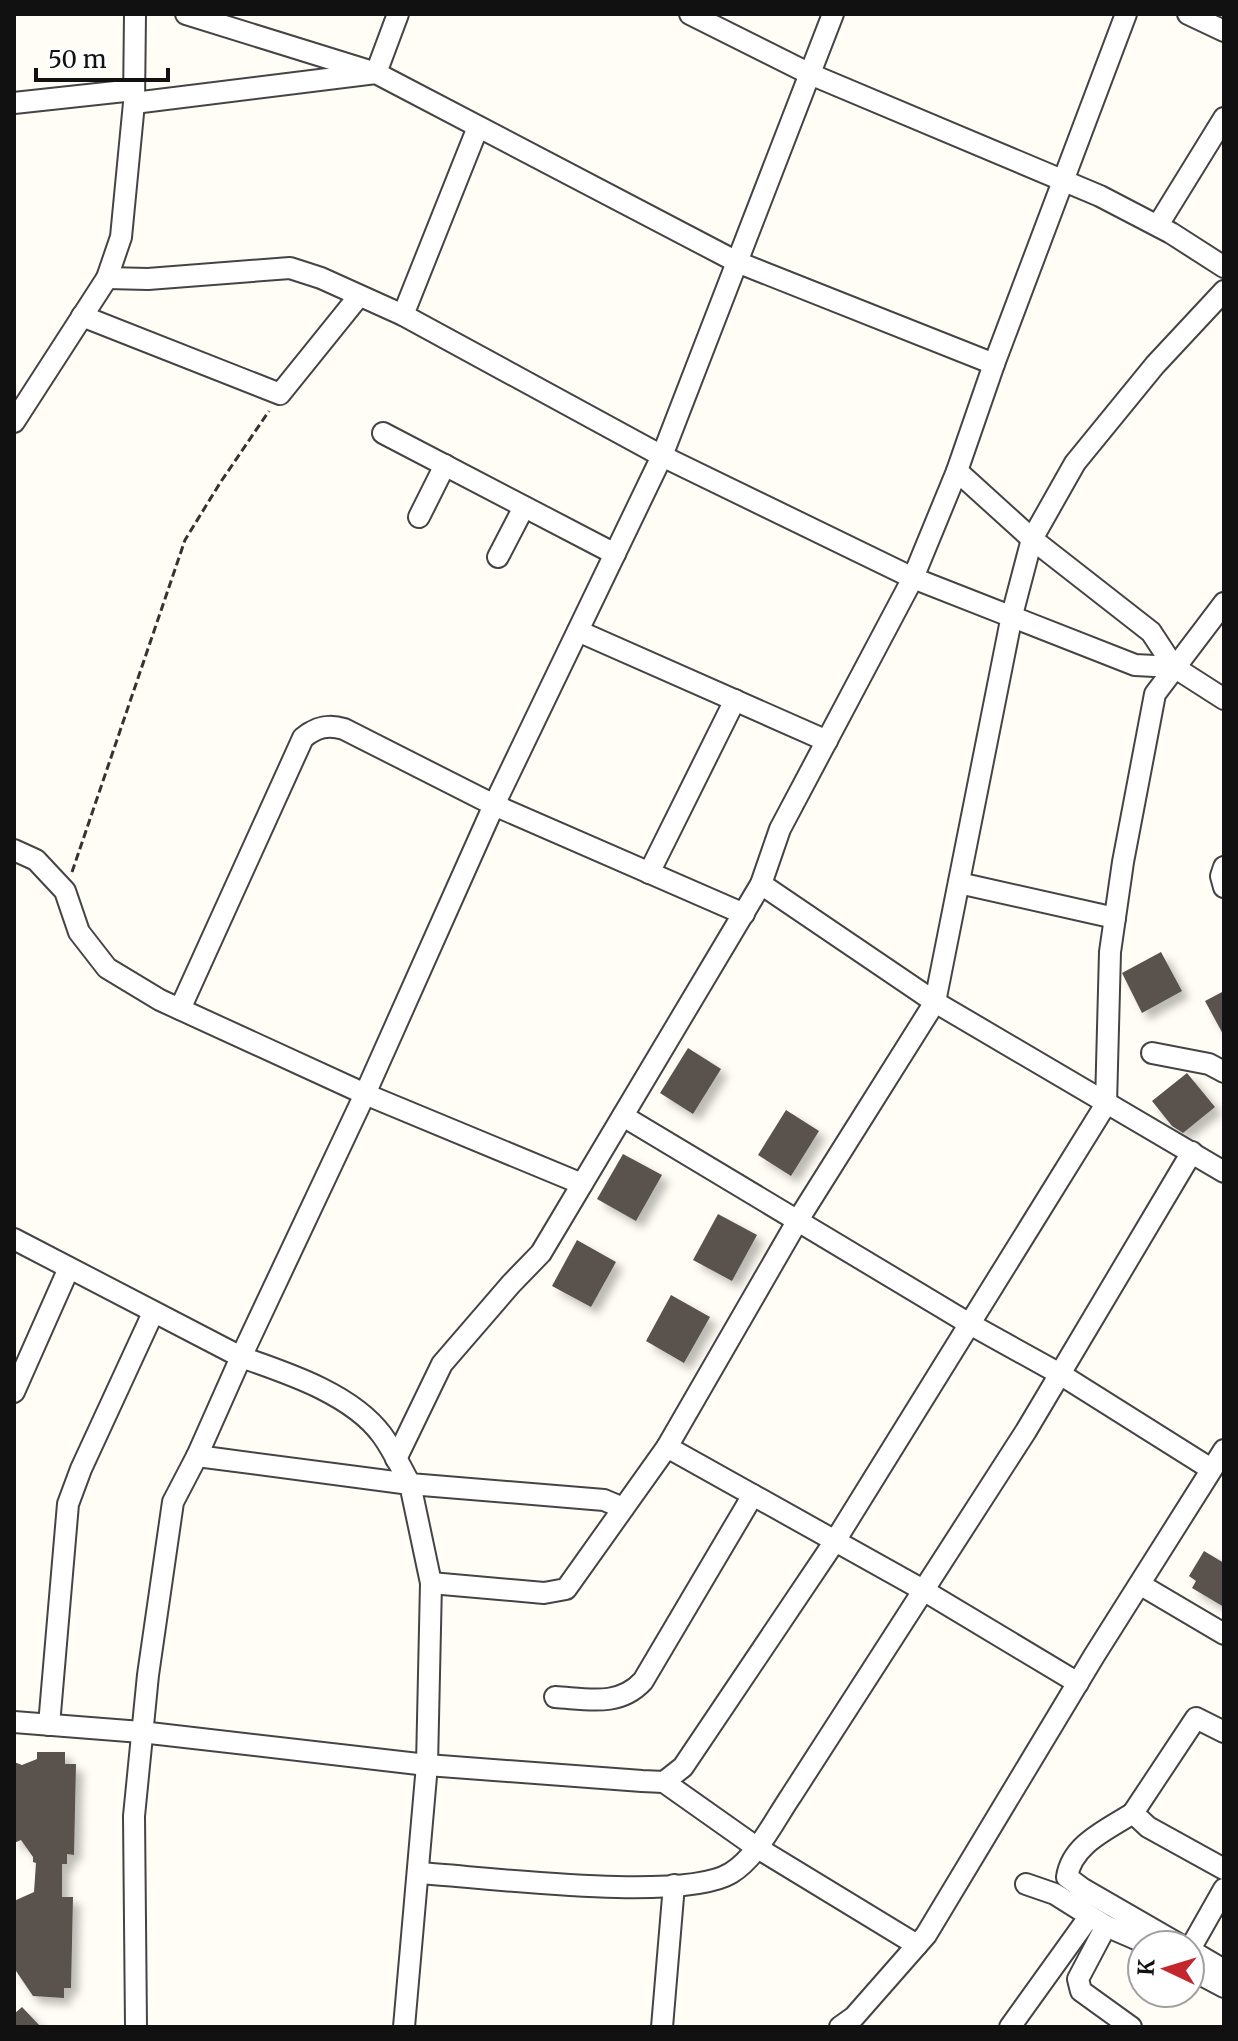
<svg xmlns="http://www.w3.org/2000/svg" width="1238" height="2041" font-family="Merriweather,serif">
<defs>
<filter id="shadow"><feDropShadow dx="7" dy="7" stdDeviation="4" flood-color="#0004"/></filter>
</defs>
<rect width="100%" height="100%" fill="#fffdf5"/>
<g fill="#5a524d" filter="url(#shadow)">
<path d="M 1161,952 L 1182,991 L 1142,1013 L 1122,973 Z"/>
<path d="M 1224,991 L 1224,1036 L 1205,1001 Z"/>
<path d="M 688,1048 L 721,1069 L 693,1114 L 660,1093 Z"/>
<path d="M 1187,1073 L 1215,1107 L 1183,1133 L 1172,1126 L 1152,1101 Z"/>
<path d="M 786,1110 L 819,1131 L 791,1176 L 758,1155 Z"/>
<path d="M 623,1154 L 662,1175 L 636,1221 L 597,1199 Z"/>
<path d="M 718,1214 L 757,1235 L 732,1281 L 693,1260 Z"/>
<path d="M 577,1240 L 616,1262 L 591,1307 L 552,1286 Z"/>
<path d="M 671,1295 L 710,1317 L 684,1363 L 646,1341 Z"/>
<path d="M 1204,1551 L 1224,1563 L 1224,1607 L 1192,1588 L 1196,1581 L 1189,1576 Z"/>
<path d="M 37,1752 L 65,1752 L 65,1764 L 76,1764 L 74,1855 L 67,1854 L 67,1864 L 62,1864 L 62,1897 L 73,1897 L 71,1988 L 64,1988 L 64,1998 L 33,1996 L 14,1968 L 14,1901 L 34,1892 L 36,1863 L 33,1862 L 33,1857 L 21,1840 L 14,1843 L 14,1762 L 22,1765 L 37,1759 Z"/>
<path d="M 22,2007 L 41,2027 L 14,2027 L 14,2014 Z"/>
</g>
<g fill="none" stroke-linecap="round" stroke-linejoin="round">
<g stroke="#444" stroke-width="24">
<g id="minor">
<path d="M 186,14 L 376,73 L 398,14"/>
<path d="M 690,14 L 810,74 L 1100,196 L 1171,233 L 1224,267"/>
<path d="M 1188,14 L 1224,31"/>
<path d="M 14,103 L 134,90"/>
<path d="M 134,103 L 376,73 L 737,262 L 994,364"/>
<path d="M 1158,225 L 1224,118"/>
<path d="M 107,278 L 148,279 L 290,268 L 321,278 L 403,315 L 662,456 L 913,578 L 1135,665 L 1174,667"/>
<path d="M 403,315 L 478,127"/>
<path d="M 82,316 L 280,394 L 359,296"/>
<path d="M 14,422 L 107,278 L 121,237 L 134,103 L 135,14"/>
<path d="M 383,433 L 615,554"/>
<path d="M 957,471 L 1032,539 L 1151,632 L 1174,667 L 1224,699"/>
<path d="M 419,517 L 445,465"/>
<path d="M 498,557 L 524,507"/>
<path d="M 578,631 L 827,741"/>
<path d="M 14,850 L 36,860 L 65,891 L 79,932 L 107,968 L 160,1000 L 365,1094 L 582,1184"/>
<path d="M 1224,867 L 1221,876 L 1224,887"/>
<path d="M 649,873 L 735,700"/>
<path d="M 959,883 L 1115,918"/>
<path d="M 761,884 L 935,1002 L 1224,1172"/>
<path d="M 180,1009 L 303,738 C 316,727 328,724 344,729 L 494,805 L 744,914"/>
<path d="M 1152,1053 L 1209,1064 L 1224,1072"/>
<path d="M 623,1116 L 968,1323 L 1060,1374 L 1211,1469"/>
<path d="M 14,1239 L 241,1357 L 197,1456 L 173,1502 L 148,1675 L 134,1816 L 136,2027"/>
<path d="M 14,1392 L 69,1268"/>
<path d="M 667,1447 L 923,1590 L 1078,1683"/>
<path d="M 197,1456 L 410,1484 L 431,1583 L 427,1765 L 404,2027"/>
<path d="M 396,1459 L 442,1364 L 511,1284 L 541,1253 L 761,884 L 780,829 L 913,578 L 957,471 L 994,364 L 1126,14"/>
<path d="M 623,1508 L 604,1500 L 410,1484 C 401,1468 393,1450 382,1435 C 352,1394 287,1373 241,1357 L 365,1094 L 494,805 L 662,456 L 833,14"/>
<path d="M 431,1583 L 544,1593 L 566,1589 L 667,1447 L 798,1220 L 935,1002 L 1012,615 L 1032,539 L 1075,463 L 1155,365 L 1224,291"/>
<path d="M 1141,1585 L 1224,1634"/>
<path d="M 555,1697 C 588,1699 619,1707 643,1681 L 753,1495"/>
<path d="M 14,1722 L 141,1732 L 427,1765 L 642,1781 L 664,1782 L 683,1767 L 835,1541 L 1106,1104 L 1110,952 L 1123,862 L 1155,694 L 1224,603"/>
<path d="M 49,1725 L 68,1504 L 81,1469 L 153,1313"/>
<path d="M 664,1782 L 756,1847 L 917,1945"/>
<path d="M 1133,1813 L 1196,1718 L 1224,1732"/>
<path d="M 419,1873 C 484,1877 682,1903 731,1873 C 757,1857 774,1821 791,1796 L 1026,1431 L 1192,1152"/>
<path d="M 1026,1884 L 1055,1894 L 1106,1926 L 1150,1945"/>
<path d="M 1106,1926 L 1078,1979 L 1081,1991 L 1131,2027"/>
<path d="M 1180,1945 L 1083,1889 L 1067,1877 C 1072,1844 1107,1830 1133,1813 L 1148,1827 L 1224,1869"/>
<path d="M 1190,1949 L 1224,1889"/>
<path d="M 1190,1950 L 1224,1970"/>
<path d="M 1190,1969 L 1224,1987"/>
<path d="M 662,2027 L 674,1885"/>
<path d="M 840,2027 L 854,2017 L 926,1935 L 1094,1656 L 1224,1450"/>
<path d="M 1010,2027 L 1089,1917"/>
</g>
</g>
<path stroke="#333" stroke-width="3" stroke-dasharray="8 4" stroke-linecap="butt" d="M 72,872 L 185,540 L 220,483 L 269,411"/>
<use href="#minor" stroke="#fff" stroke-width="20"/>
</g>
<rect width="1238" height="2041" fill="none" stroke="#111111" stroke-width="32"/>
<g transform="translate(1166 1969) rotate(274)"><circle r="38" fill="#ffffff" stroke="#a0a0a0" stroke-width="2"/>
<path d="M0-6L14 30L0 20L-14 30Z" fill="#c4262e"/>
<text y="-12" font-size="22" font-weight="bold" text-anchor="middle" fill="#111111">K</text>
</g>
<path d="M36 68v12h132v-12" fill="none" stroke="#111111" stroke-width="4"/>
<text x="48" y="68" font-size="24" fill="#111111" stroke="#ffffff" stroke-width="6" paint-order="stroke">50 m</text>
</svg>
